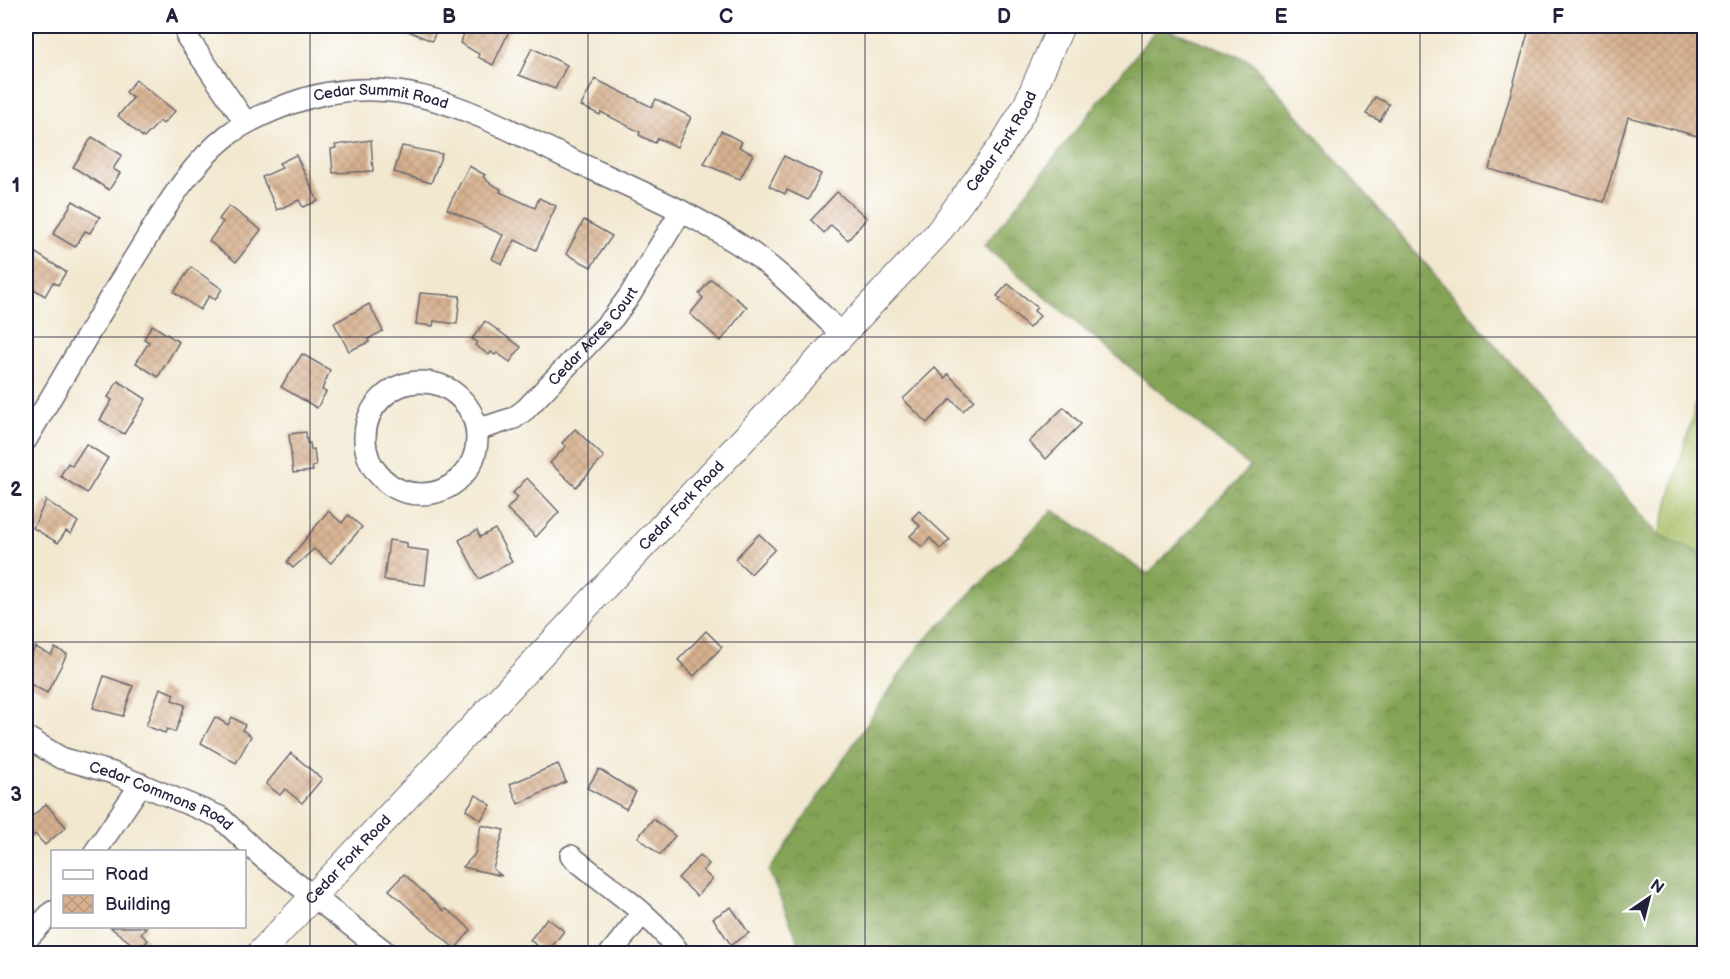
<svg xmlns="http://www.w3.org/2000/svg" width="1730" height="979" font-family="'Balsamiq Sans',sans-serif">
<defs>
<pattern id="grass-dots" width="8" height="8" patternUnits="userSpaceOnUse" patternTransform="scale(1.5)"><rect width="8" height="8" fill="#a7bd61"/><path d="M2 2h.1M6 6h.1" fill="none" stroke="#8fa255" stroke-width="1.8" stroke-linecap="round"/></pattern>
<pattern id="forest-crowns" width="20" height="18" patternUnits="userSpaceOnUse" patternTransform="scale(1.5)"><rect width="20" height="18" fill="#85a457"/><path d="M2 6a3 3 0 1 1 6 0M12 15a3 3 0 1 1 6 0" fill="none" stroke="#6c8549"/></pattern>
<pattern id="building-cross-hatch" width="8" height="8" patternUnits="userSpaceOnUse" patternTransform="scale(1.5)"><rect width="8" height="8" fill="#d7b18f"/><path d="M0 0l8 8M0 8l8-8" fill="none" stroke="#b8987c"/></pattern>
</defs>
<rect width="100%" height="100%" fill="#fff"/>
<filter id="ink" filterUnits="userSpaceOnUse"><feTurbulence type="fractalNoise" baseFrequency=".0167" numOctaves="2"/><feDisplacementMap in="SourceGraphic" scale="12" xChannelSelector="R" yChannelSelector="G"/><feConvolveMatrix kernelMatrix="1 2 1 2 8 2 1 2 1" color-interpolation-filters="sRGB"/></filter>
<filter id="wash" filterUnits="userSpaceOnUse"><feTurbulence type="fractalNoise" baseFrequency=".008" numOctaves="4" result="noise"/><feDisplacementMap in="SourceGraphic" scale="24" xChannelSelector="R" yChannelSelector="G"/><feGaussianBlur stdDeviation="1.35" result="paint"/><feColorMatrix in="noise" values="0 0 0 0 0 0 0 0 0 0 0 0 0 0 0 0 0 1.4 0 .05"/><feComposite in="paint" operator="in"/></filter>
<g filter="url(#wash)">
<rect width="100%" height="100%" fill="#f2e8d0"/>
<path fill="url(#grass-dots)" stroke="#64704e" stroke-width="1.5" d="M 1704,377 L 1704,555 L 1659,535 Z"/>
<path fill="url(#forest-crowns)" stroke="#546349" stroke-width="1.5" d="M 1159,26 L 1250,60 L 1659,535 L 1704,555 L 1704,953 L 803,953 L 769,871 L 919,646 L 1053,510 L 1148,574 L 1250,467 L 984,246 Z"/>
<g id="blocks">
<g fill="url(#building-cross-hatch)">
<path d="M 396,26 L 438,26 L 432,41 Z"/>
<path d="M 468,26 L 502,26 L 510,29 L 493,65 L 478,57 L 479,54 L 460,43 Z"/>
<path d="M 1530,26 L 1704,26 L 1704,126 L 1701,137 L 1628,117 L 1604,202 L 1489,169 Z"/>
<path d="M 532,48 L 567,65 L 555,89 L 519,75 Z"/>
<path d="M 595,79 L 652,107 L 656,99 L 691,117 L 677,147 L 658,138 L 655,143 L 639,135 L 640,132 L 601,112 L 600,115 L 581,106 Z"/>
<path d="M 136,80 L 175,111 L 163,124 L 160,121 L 144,138 L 118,116 L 133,98 L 126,92 Z"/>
<path d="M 1375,97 L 1389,104 L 1380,121 L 1366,114 Z"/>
<path d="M 721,131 L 742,142 L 739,147 L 753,154 L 740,179 L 704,164 Z"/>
<path d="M 92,137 L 122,155 L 113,169 L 120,173 L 109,190 L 73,167 Z"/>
<path d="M 371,140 L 373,171 L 333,173 L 331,149 L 336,148 L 335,145 Z"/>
<path d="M 402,146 L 442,154 L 431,183 L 394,172 Z"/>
<path d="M 296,155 L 318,201 L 303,207 L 299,200 L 277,210 L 262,177 L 282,168 L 279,163 Z"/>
<path d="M 784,156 L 821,174 L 808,200 L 787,190 L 785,194 L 769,186 Z"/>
<path d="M 469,166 L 485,175 L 483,177 L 490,183 L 501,189 L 500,192 L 535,208 L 539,198 L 556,206 L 536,250 L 515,240 L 502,264 L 492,259 L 503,235 L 447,209 Z"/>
<path d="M 837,192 L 867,218 L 848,240 L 831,225 L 824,233 L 811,220 Z"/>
<path d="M 73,201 L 100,217 L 90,233 L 85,231 L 75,247 L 53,234 Z"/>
<path d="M 229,206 L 261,230 L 236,262 L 209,241 L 223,222 L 219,219 Z"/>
<path d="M 584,220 L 612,236 L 591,267 L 566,254 Z"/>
<path d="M 31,250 L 66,272 L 58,285 L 53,282 L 45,296 L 26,284 L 26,259 Z"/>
<path d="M 191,267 L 222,289 L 215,300 L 209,296 L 200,310 L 174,292 Z"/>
<path d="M 711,279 L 747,307 L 721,341 L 690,314 L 703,298 L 699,294 Z"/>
<path d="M 1008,284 L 1037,307 L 1034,311 L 1040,316 L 1029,328 L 999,301 L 1001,299 L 997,296 Z"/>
<path d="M 420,293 L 460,296 L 457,324 L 434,321 L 433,326 L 416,324 Z"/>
<path d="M 369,304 L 383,331 L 368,339 L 369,342 L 349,351 L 334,323 Z"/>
<path d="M 485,321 L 521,347 L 510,362 L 497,353 L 495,355 L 491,352 L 489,355 L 475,345 L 477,342 L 472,339 Z"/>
<path d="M 152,325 L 179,342 L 158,377 L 136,363 L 149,342 L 144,339 Z"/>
<path d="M 302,354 L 330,370 L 322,390 L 326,392 L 317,408 L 281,387 Z"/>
<path d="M 935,368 L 945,378 L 948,374 L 974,400 L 963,411 L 951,399 L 927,423 L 903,399 Z"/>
<path d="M 118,381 L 146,399 L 124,434 L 100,420 L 112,400 L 108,397 Z"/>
<path d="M 1064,407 L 1081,424 L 1046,459 L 1029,442 Z"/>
<path d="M 575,429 L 604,457 L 576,487 L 550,463 L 566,446 L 562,443 Z"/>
<path d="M 306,432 L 307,443 L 310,443 L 311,450 L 314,449 L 316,466 L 312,467 L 313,471 L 293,473 L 289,434 Z"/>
<path d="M 86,444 L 108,458 L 87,493 L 60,476 L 68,463 L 72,466 Z"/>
<path d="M 527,478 L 559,512 L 536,537 L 507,509 L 518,497 L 513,493 Z"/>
<path d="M 46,500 L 78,522 L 71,534 L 66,531 L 58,543 L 33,528 Z"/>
<path d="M 328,511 L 342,523 L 348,515 L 362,527 L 331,563 L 314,549 L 293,568 L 287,562 Z"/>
<path d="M 919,511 L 950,540 L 940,549 L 930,538 L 922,547 L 910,536 L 920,526 L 912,518 Z"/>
<path d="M 495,529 L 512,562 L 479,579 L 459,540 L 477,530 L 480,537 Z"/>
<path d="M 759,534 L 775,549 L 751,574 L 735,559 Z"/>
<path d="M 389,540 L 407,543 L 407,548 L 429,551 L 425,585 L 384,580 Z"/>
<path d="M 706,631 L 722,647 L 694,676 L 678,660 Z"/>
<path d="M 35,647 L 51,655 L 55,648 L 67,654 L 47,693 L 26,682 L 26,666 Z"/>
<path d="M 104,676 L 133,686 L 123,716 L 93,708 Z"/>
<path d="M 160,688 L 174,694 L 172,700 L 185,705 L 175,732 L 167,729 L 165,733 L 146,726 Z"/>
<path d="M 215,717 L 228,725 L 232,717 L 245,725 L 242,730 L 251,736 L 236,763 L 201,743 Z"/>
<path d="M 291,753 L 322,779 L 302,803 L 285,789 L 280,795 L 266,784 Z"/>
<path d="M 558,764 L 566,782 L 518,804 L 510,784 Z"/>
<path d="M 599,769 L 636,792 L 626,809 L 587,788 Z"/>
<path d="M 476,795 L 491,805 L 481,820 L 466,810 Z"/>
<path d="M 46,804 L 66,827 L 45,845 L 35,834 L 26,843 L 26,822 Z"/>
<path d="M 653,819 L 675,836 L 660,855 L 638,837 Z"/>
<path d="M 481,825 L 504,830 L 493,869 L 502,876 L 463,867 L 475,854 Z"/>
<path d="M 700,855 L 709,864 L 703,871 L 712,879 L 697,896 L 678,878 Z"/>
<path d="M 404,874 L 444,911 L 446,909 L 457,917 L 471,930 L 455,949 L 389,890 Z"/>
<path d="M 731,907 L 749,933 L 731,945 L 713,918 Z"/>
<path d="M 547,918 L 564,931 L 547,953 L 530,940 Z"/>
<path d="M 110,927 L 147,927 L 141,934 L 148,940 L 140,950 Z"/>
</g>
</g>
</g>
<g filter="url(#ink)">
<use href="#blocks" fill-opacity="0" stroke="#6b676f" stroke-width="1.5"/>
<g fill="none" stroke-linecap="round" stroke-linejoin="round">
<g stroke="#6b676f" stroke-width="24">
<g id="minor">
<path d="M 187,37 L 246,123"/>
<circle cx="421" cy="438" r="56"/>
<path id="s1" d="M 477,430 L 514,418 L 526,409 L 613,318 L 630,295 L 681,211"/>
<path id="s2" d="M 26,440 C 62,379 97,318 135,257 C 162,214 187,167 228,135 C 246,121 268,112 289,104 C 396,64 478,115 572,160 C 633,188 696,214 752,253 C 785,276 813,307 843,335"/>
<path id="s3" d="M 26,737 L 61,758 L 113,773 L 220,817 L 262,857 L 388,954"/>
<path d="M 95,852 L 141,784"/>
<path d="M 571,856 C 607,886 654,915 680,954"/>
<path d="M 26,940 L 52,912"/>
<path d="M 610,954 L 642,914"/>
</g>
</g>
<g stroke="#6b676f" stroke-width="28">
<g id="tertiary">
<path id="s4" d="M 259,954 L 937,234 L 1003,144 L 1026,106 L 1061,26"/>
</g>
</g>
<use href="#minor" stroke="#fff" stroke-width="21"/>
<use href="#tertiary" stroke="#fff" stroke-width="26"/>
</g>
</g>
<path fill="none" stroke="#22223b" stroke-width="1.5" stroke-opacity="0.55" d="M 310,26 L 310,954M 588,26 L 588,954M 865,26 L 865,954M 1142,26 L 1142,954M 1420,26 L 1420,954M 26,337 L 1704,337M 26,642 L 1704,642"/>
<g text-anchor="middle" stroke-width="6" stroke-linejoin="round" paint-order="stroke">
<g font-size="15" fill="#22223b" stroke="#fff">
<text dy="5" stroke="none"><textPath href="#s2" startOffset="530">Cedar Summit Road</textPath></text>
<text dy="5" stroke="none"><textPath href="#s4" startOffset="1102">Cedar Fork Road</textPath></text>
<text dy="5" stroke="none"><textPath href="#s1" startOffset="153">Cedar Acres Court</textPath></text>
<text dy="5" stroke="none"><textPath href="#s4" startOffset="616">Cedar Fork Road</textPath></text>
<text dy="5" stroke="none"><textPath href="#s3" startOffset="148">Cedar Commons Road</textPath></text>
<text dy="5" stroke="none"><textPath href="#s4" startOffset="130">Cedar Fork Road</textPath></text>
</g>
</g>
<rect width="1730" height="979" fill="none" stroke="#fff" stroke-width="66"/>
<rect x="51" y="850" width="195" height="78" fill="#ffffff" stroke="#a7a7b1" stroke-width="1.5"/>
<rect x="63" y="870" width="30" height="9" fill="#ffffff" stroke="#a7a7b1" stroke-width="1.5"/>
<text x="105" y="880" font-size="18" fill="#22223b">Road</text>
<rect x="63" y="895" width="30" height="18" fill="url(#building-cross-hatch)" stroke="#a7a7b1" stroke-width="1.5"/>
<text x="105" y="910" font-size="18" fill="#22223b">Building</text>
<g transform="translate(1649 898) rotate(35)" stroke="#ffffff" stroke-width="4.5" paint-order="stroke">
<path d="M0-4.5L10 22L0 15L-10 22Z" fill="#22223b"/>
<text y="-9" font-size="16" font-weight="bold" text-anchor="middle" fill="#22223b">N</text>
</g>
<rect x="33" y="33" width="1664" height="913" fill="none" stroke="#22223b" stroke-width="2"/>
<g font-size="20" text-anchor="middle" font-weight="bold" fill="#22223b">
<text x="172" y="23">A</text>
<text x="449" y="23">B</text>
<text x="726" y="23">C</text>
<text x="1004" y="23">D</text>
<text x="1281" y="23">E</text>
<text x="1558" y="23">F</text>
<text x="16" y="192">1</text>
<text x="16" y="496">2</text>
<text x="16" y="801">3</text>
</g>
</svg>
